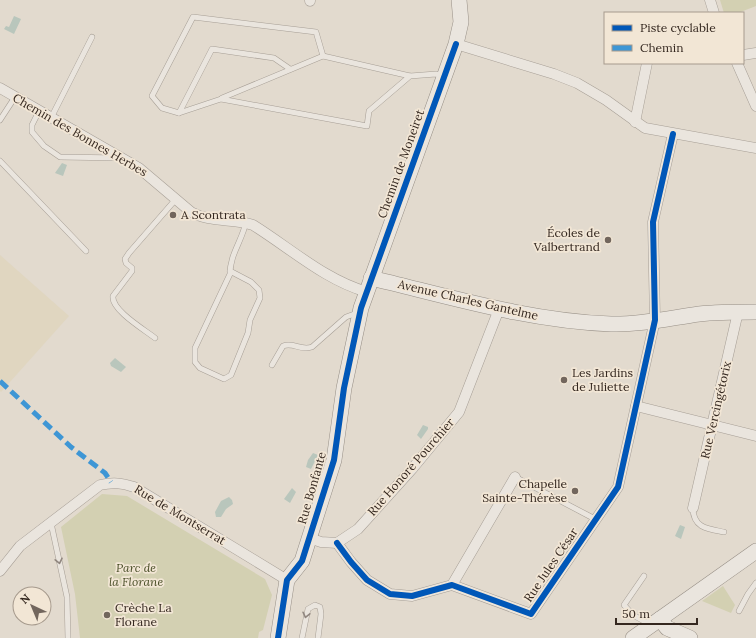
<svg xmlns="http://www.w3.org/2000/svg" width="756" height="638" font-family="Lora,serif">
<rect width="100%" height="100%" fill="#e2dace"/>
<path fill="#e0d6c0" d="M 0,255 L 69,316 L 1,392 L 0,391 Z"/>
<g fill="#d3d0b2">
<path d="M 720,0 L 756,0 L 756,6 L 738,13 L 724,13 Z"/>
<path d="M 102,494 L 127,496 L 265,579 L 272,595 L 263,630 L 259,632 L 258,638 L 80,638 L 75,594 L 61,527 Z"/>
<path d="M 723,586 L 735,605 L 731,613 L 702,601 Z"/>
</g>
<g fill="#b9c6bc">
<path d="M 14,16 L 21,19 L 14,34 L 4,29 L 6,26 L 9,27 Z"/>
<path d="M 62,163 L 67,165 L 63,176 L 55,173 Z"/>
<path d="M 115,358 L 126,367 L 121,372 L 111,366 L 110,363 Z"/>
<path d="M 423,425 L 428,427 L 428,429 L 421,439 L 417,435 Z"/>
<path d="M 313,453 L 318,455 L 311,469 L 306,467 L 308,460 Z"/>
<path d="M 292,488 L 296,492 L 290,503 L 284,499 Z"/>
<path d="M 229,497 L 232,500 L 233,504 L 226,509 L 221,517 L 216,517 L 215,512 L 221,501 Z"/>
<path d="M 680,525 L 685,527 L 681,539 L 675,536 Z"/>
</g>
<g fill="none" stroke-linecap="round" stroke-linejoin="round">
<g stroke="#a79f96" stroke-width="6">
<g id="lane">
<path d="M 410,76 L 369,111 L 367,126 L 221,99 L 179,113 L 162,108 L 152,96 L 193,17 L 316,32 L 323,56 L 410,76 L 436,74 L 443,76"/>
<path d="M 222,98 L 323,56"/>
<path d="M 39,111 L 32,125 L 32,132 L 44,146 L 60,157 L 120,158"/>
<path d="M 179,113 L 212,49 L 274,58 L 290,69"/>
<path d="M 51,118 L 92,37"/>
<path d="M 0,120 L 15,97"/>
<path d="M 0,161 L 86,251"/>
<path d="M 230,271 L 251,282 L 259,290 L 260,298 L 250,320 L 248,333 L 231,375 L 224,379 L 200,368 L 195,362 L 195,348 L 230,274 C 230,254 242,241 246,222"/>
<path d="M 155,338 C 145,330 111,310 113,296 L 132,271 L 132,268 L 126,263 L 125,259 L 129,253 L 176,199"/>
<path d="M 272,365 L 283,346 C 293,342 301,351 312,347 L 346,317 L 357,313"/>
<path d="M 515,477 L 595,519"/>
<path d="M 693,508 C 693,528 708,529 724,532"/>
<path d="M 51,523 L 67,597 L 68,638"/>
<path d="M 644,576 L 624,605 L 633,615 L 649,624"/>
<path d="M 739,611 L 748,594 L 756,583"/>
<path d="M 302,638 L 308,609 L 315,605 L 320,607 L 321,614 L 318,638"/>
</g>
</g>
<g stroke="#a79f96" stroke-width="11">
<g id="street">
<path d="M 310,0 L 310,1"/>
<path d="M 710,0 L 714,13"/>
<path d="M 456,44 L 554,74 L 577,83 L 606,100 L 645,128 L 756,148"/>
<path d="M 743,55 L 756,53"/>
<path d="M 737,63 L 756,106"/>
<path d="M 0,88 L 139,168 L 191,212 C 210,223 233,218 253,225 C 290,248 325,280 367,292"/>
<path d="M 635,122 L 647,63"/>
<path d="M 636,406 L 756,436"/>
<path d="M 693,508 L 738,312"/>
<path d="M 309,538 L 321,542 L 337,543 L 358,529 L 412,469 L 459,412 L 499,309"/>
<path d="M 337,543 L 351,562 L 367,580 L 390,594 L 412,596 L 452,585 L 531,614 L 618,487 L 655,320 L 653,222 L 673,134"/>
<path d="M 0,571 L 20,546 L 100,485 C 113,482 122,483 134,487 L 287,580"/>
<path d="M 452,585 L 515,477"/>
</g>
</g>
<g stroke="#978f86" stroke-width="16">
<g id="secondary">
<path d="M 371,278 C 451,297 529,321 611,324 C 640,325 670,318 699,314 C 717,312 737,312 756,312"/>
<path d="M 660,619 L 667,628 L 690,638"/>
<path d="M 278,638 L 287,580 L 302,561 L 334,460 L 344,388 L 361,308 L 456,44 L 461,22 L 459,0"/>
<path d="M 633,638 L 756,551"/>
</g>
</g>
<use href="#lane" stroke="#eae5de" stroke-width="5"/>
<use href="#street" stroke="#eae5de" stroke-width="10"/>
<use href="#secondary" stroke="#eae5de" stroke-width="15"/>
<path stroke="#3e96d5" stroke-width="5" stroke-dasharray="10 5" stroke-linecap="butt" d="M 0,381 L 71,447 L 105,473 L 111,482"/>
<g stroke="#f2e6d5" stroke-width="8">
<g id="cycleway">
<path d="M 337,543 L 351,562 L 367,580 L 390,594 L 412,596 L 452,585 L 531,614 L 618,487 L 655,320 L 653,222 L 673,134"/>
<path d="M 278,638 L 287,580 L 302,561 L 334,460 L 344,388 L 361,308 L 456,44"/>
</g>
</g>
<use href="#cycleway" stroke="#0057b8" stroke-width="6"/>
</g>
<defs><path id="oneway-chevron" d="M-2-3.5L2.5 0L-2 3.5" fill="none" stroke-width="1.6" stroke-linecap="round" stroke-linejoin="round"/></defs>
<g stroke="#90867f">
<use href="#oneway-chevron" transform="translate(59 561) rotate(78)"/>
<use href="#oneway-chevron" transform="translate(306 615) rotate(103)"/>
</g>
<g fill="#72665d" stroke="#f2e6d5" stroke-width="1.5">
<circle cx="173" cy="215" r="4"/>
<circle cx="608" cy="240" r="4"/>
<circle cx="564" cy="380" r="4"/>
<circle cx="575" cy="491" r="4"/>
<circle cx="107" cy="615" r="4"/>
</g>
<g text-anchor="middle" stroke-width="3.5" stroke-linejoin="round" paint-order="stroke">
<g font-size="12" fill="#352820" stroke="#f2e6d5">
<text transform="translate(80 135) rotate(30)" y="4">Chemin des Bonnes Herbes</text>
<text transform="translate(401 164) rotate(-70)" y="4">Chemin de Moneiret</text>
<text transform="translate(468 300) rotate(13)" y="4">Avenue Charles Gantelme</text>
<text transform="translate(716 410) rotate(-77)" y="4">Rue Vercingétorix</text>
<text transform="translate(411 467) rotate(-49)" y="4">Rue Honoré Pourchier</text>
<text transform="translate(312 488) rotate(-74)" y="4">Rue Bonfante</text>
<text transform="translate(180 515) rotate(31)" y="4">Rue de Montserrat</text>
<text transform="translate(551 565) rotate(-56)" y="4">Rue Jules César</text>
</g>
<g font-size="12" fill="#352820" stroke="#f2e6d5" text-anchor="start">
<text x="181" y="219">A Scontrata</text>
<text x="600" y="237" text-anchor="end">Écoles de<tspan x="600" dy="14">Valbertrand</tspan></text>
<text x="572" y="377">Les Jardins<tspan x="572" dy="14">de Juliette</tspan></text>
<text x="567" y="488" text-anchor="end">Chapelle<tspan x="567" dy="14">Sainte-Thérèse</tspan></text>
<text x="115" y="612">Crèche La<tspan x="115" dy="14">Florane</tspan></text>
</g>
<g font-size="12" font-style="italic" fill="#4a4f28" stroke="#f2e6d5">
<text x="136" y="572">Parc de<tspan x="136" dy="14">la Florane</tspan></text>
</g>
</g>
<rect x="604" y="12" width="140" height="52" fill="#f2e6d5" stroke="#a69a8d"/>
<rect x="612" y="25" width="20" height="6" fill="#0057b8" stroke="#a69a8d"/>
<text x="640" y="32" font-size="12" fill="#352820">Piste cyclable</text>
<rect x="612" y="45" width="20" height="6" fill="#3e96d5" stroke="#a69a8d"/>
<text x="640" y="52" font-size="12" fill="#352820">Chemin</text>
<g transform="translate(32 606) rotate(316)"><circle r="19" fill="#f2e6d5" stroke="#a69a8d"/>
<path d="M0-3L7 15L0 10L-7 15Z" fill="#72665d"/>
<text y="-6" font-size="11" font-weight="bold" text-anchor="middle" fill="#352820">N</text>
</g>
<path d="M616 618v6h81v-6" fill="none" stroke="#352820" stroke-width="2"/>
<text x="622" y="618" font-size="12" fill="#352820" stroke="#f2e6d5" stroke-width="3" paint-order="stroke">50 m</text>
</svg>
